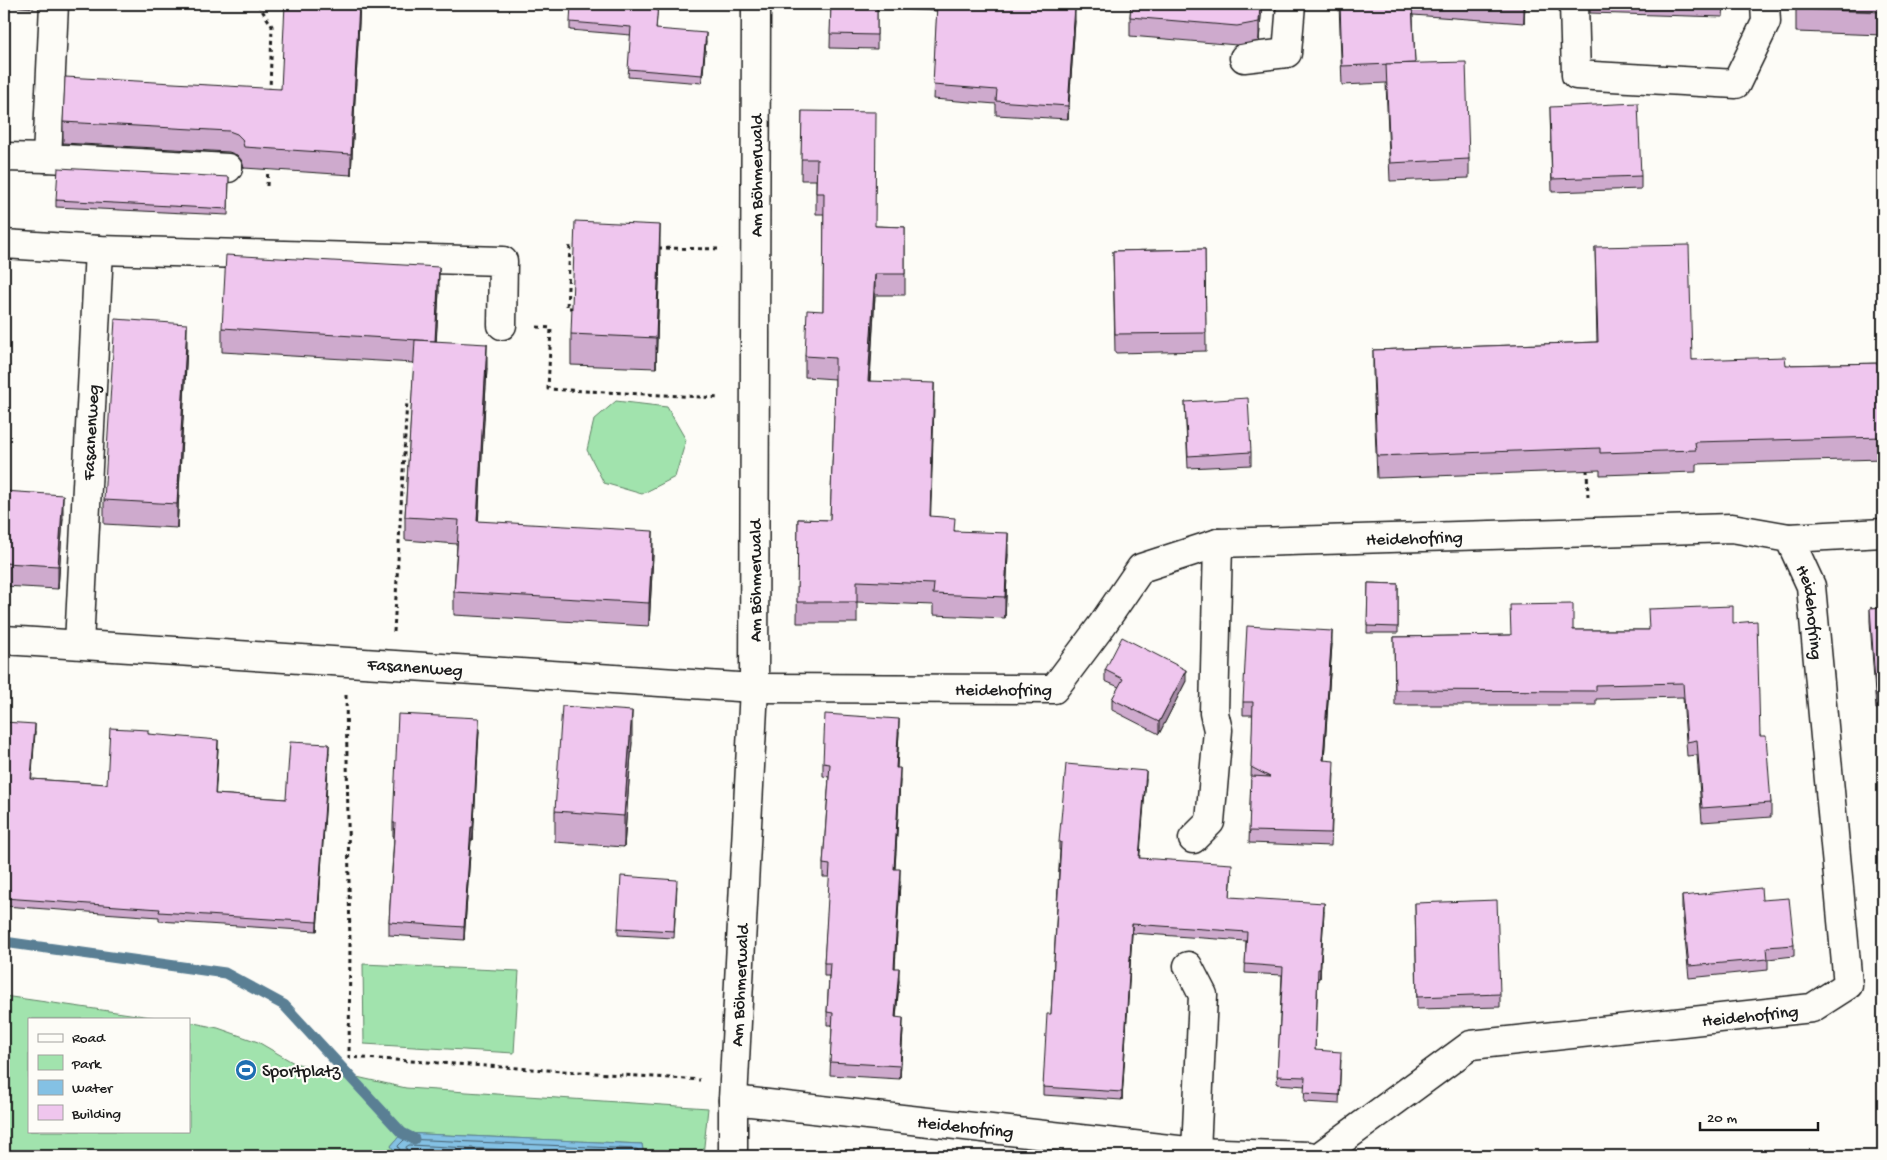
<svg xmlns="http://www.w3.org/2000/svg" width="1887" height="1160" font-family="'Gochi Hand',sans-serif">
<rect width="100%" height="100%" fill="#fdfcf7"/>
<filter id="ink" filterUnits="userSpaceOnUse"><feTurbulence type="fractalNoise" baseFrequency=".02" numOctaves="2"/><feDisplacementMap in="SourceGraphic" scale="10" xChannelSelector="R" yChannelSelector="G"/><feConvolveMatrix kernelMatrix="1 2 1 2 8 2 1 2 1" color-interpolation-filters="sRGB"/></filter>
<g filter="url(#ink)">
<g fill="#a1e3ad" stroke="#5e8064">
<path d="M 616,401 L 667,407 L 686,440 L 675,477 L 642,494 L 604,483 L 587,450 L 594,420 Z"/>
<path d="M 363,964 L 519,971 L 514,1053 L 364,1044 Z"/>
<path d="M 4,996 L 165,1019 L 29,1019 L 29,1131 L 189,1131 L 189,1022 L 218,1028 L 258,1042 L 294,1063 L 406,1088 L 708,1108 L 703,1156 L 644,1156 L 642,1144 L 402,1133 L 391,1146 L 398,1156 L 4,1156 Z"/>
</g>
<path fill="#84c1e4" stroke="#5a7f94" d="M 402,1133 L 642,1144 L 644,1156 L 398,1156 L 391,1146 Z"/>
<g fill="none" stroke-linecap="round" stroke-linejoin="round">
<g stroke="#465e6c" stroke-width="1">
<path d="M 402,1156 L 398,1146 L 405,1139 L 636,1149 L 638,1150 L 639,1156"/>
<path d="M 408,1156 L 406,1147 L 409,1145 L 632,1156"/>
<path d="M 416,1156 L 418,1153 L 493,1156"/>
</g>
<path stroke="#5a7f94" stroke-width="11" d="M 4,942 L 225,973 L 284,1005 L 402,1133 L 414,1139"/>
<g stroke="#1c1c1c" stroke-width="31">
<g id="minor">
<path d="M 54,4 L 47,158 L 228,168"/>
<path d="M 1574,4 L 1576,75 L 1736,84 L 1766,22 L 1765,4"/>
<path d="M 1244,58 L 1287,53 L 1291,4"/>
<path d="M 4,157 L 47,158"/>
<path d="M 4,244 L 99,250 L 503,261 L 502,325"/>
<path d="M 1789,538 L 1883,533"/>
<path id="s1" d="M 4,640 L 754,688 L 1054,689 L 1102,625 L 1141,568 L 1218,543 L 1732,528 L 1789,538 L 1811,586 L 1848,985 L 1812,1008 L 1471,1045 L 1320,1156"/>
<path id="s2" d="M 79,644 L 99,250"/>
<path d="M 1193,839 L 1210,822 L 1218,730 L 1214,713 L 1218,543"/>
<path d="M 1188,966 L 1203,995 L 1196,1152"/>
<path id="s3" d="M 733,1100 L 1196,1152 L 1309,1156"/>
<path id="s4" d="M 733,1156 L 733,1100 L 754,688 L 756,4"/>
</g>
</g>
<g stroke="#1c1c1c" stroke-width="3" stroke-dasharray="4 4" stroke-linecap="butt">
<path d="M 258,4 L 272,26 L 270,91"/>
<path d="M 267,186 L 268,167"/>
<path d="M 658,248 L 722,249"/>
<path d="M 573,308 L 567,308 L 570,246 L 577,246"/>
<path d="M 537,327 L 551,328 L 548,389 L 720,398"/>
<path d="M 1587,469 L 1588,498"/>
<path d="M 394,632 L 407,400"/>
<path d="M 346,695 L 350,945 L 349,1057 L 700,1080"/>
</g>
<use href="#minor" stroke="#fdfcf7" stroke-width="28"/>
</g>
<g fill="#ceaacd" stroke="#1c1c1c">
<path d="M 4,4 L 34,4 L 34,8 L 6,6 Z"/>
<path d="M 360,4 L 351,175 L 244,168 L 242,161 L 237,155 L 229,152 L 63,143 L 63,122 L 281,89 Z"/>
<path d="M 658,4 L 656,29 L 706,41 L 702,83 L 628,77 L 631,35 L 570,30 L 570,22 Z"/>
<path d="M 831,4 L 1066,4 L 1066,7 L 1075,21 L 1068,119 L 996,115 L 996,104 L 933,99 L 937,11 L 877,8 L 877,49 L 830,48 Z"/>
<path d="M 1131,4 L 1262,4 L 1259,41 L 1237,45 L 1130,36 L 1130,17 Z"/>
<path d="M 1339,4 L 1525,4 L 1524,23 L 1413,15 L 1415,63 L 1469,159 L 1469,178 L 1390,181 L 1386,83 L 1342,85 Z"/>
<path d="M 1590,4 L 1724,4 L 1723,17 L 1590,13 Z"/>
<path d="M 1796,4 L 1883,4 L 1883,35 L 1796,32 Z"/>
<path d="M 1550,107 L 1641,176 L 1641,189 L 1552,192 Z"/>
<path d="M 802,111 L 875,226 L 905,227 L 905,295 L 875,295 L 870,381 L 934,404 L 930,516 L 955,531 L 1008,554 L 1005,618 L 933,615 L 933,605 L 857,602 L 857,623 L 797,623 L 798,519 L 830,520 L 835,391 L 835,379 L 805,377 L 805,356 L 823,311 L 824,214 L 816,214 L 816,180 L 801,180 Z"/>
<path d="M 229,177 L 228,215 L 56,207 L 56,200 Z"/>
<path d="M 1595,247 L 1692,360 L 1786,365 L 1883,363 L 1883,459 L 1696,464 L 1696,472 L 1600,475 L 1600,470 L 1377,478 L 1373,372 L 1373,350 L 1597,342 Z"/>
<path d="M 1205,249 L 1206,351 L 1115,353 L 1113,251 Z"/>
<path d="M 660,255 L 656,368 L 571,365 L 571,334 Z"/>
<path d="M 439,291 L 436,341 L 487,368 L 478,521 L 653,555 L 649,626 L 454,615 L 454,592 L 457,544 L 405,540 L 405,517 L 414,363 L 222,352 L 222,328 Z"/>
<path d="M 187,347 L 177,528 L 104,524 L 104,500 Z"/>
<path d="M 1185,402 L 1251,452 L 1251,465 L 1188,468 Z"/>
<path d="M 4,491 L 63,518 L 58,589 L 4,586 Z"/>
<path d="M 1368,583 L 1398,584 L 1398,633 L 1367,633 Z"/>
<path d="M 1883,607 L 1883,709 L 1876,709 L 1870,621 L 1870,608 Z"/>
<path d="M 1733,623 L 1760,736 L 1771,803 L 1771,817 L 1702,822 L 1697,755 L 1687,756 L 1683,697 L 1596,699 L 1596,705 L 1395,705 L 1394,637 L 1511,635 L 1573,630 L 1648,630 Z"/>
<path d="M 1332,644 L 1324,760 L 1334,773 L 1331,846 L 1249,843 L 1253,715 L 1243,715 L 1243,702 Z"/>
<path d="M 1105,670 L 1186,681 L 1159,734 L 1112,710 L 1112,699 L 1119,687 L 1105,681 Z"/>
<path d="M 4,722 L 35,732 L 31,779 L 107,784 L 148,734 L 218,748 L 215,794 L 286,799 L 329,752 L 317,931 L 159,921 L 159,917 L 4,906 Z"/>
<path d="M 479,731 L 473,840 L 471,840 L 464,940 L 389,935 L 389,922 L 394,836 L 393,836 L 393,823 Z"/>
<path d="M 899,732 L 897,768 L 900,781 L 895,869 L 900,882 L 895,968 L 899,981 L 896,1017 L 903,1030 L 900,1079 L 830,1075 L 832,1025 L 827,1025 L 827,1012 L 829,976 L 824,976 L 824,963 L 830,877 L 823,877 L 823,864 L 829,777 L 823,776 L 823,763 Z"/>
<path d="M 632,742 L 624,847 L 555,842 L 555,811 Z"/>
<path d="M 1146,779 L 1139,858 L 1232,873 L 1230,897 L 1324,911 L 1320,978 L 1318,978 L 1315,1050 L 1341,1060 L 1339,1104 L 1304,1102 L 1305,1086 L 1277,1084 L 1282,975 L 1245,973 L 1246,941 L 1132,933 L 1122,1100 L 1043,1095 L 1043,1087 L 1051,1014 L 1060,850 L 1059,850 L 1059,842 Z"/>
<path d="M 677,886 L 674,938 L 618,935 L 618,928 Z"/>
<path d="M 1682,896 L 1762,900 L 1794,945 L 1794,956 L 1768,959 L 1768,970 L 1689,978 L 1682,908 Z"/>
<path d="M 1415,903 L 1500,994 L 1500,1007 L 1417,1009 Z"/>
</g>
<g fill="#a78ba7" stroke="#1c1c1c">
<path d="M 5,4 L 6,4 L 4,47 L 4,24 Z"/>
<path d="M 359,4 L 360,4 L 351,175 L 351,154 Z"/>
<path d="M 1260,4 L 1262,4 L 1259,41 L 1259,22 Z"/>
<path d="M 1524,4 L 1525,4 L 1524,23 Z"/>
<path d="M 1075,7 L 1075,21 L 1068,119 L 1068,106 Z"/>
<path d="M 706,33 L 706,41 L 702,83 L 702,75 Z"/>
<path d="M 660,225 L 660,255 L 656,368 L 656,338 Z"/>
<path d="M 439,267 L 439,291 L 435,364 L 435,341 Z"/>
<path d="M 875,274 L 875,295 L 868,402 L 868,381 Z"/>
<path d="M 187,324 L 187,347 L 177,528 L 177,504 Z"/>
<path d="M 487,344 L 487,368 L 477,544 L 477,521 Z"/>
<path d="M 934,383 L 934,404 L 930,537 L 930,516 Z"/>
<path d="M 63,495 L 63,518 L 58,589 L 58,566 Z"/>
<path d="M 653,531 L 653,555 L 649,626 L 649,603 Z"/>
<path d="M 1008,533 L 1008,554 L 1005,618 L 1005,597 Z"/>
<path d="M 1332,631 L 1332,644 L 1323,773 L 1323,760 Z"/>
<path d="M 1186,670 L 1186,681 L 1159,734 L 1159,722 Z"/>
<path d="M 632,711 L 632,742 L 624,847 L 624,816 Z"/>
<path d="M 479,718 L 479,731 L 473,840 L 473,827 Z"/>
<path d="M 899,719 L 899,732 L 896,781 L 896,768 Z"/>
<path d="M 35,724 L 35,732 L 31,788 L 31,779 Z"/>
<path d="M 218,740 L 218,748 L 215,803 L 215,794 Z"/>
<path d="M 329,744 L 329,752 L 317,931 L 317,922 Z"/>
<path d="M 900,768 L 900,781 L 894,882 L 894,869 Z"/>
<path d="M 1146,771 L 1146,779 L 1139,866 L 1139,858 Z"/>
<path d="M 471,827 L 471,840 L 464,940 L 464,927 Z"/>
<path d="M 900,869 L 900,882 L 894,981 L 894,968 Z"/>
<path d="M 1324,903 L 1324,911 L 1320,978 L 1320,969 Z"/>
<path d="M 1132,924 L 1132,933 L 1122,1100 L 1122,1092 Z"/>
<path d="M 899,968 L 899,981 L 895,1030 L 895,1017 Z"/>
<path d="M 903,1018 L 903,1030 L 900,1079 L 900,1066 Z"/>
</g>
<g fill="#efc6ee" stroke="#1c1c1c">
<path d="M 4,4 L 5,4 L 4,24 Z"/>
<path d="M 285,4 L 359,4 L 351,154 L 244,147 L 242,139 L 237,134 L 229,131 L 63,122 L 65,77 L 281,89 Z"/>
<path d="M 571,4 L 658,4 L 656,29 L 706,33 L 702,75 L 628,69 L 631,27 L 570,22 Z"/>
<path d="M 831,4 L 877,4 L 877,35 L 830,34 Z"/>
<path d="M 937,4 L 1066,4 L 1066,7 L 1075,7 L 1068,106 L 996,101 L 997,90 L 933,85 Z"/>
<path d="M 1131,4 L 1260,4 L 1259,22 L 1237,26 L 1130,17 Z"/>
<path d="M 1340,4 L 1412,4 L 1415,63 L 1342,66 Z"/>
<path d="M 1796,4 L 1883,4 L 1883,12 L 1796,9 Z"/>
<path d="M 1466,62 L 1469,159 L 1390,163 L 1386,64 Z"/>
<path d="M 1638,103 L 1641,176 L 1552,179 L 1550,107 Z"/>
<path d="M 802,111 L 876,112 L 875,226 L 905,227 L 905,274 L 875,274 L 868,381 L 934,383 L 930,516 L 955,518 L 954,531 L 1008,533 L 1005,597 L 933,594 L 934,584 L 857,581 L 857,602 L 797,602 L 798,519 L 830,520 L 835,386 L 835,358 L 805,356 L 807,310 L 823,311 L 824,193 L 816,193 L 817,159 L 801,159 Z"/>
<path d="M 58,168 L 229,177 L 228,209 L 56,200 Z"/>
<path d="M 575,221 L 660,225 L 656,338 L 571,334 Z"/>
<path d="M 1689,245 L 1692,360 L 1785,357 L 1786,365 L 1883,363 L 1883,437 L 1695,442 L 1696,450 L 1600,453 L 1600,448 L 1377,456 L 1373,350 L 1598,342 L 1595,247 Z"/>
<path d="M 1205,249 L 1206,333 L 1115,334 L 1113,251 Z"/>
<path d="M 226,255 L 439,267 L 435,341 L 222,328 Z"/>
<path d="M 115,319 L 187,324 L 177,504 L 104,500 Z"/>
<path d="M 415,340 L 487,344 L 477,521 L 653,531 L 649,603 L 454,592 L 459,520 L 405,517 Z"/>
<path d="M 1248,398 L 1251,452 L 1188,456 L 1185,402 Z"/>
<path d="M 4,491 L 63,495 L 58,566 L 4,563 Z"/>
<path d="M 1368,583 L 1398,584 L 1398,627 L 1367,626 Z"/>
<path d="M 1573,604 L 1573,630 L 1649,630 L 1648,609 L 1733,606 L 1733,623 L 1757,621 L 1760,736 L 1766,736 L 1771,803 L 1702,808 L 1697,740 L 1687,742 L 1683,683 L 1596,685 L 1596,691 L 1395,690 L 1394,637 L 1511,635 L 1510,605 Z"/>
<path d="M 1883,607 L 1883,696 L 1876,696 L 1870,608 Z"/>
<path d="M 1247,626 L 1332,631 L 1323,760 L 1334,761 L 1331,833 L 1249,831 L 1251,776 L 1270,777 L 1251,767 L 1253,702 L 1243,702 Z"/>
<path d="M 1122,637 L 1186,670 L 1159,722 L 1112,699 L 1123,679 L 1105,670 Z"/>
<path d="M 562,706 L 632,711 L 624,816 L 555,811 Z"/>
<path d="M 398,714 L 479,718 L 473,827 L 471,827 L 464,927 L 389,922 L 395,823 L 393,823 Z"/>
<path d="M 825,714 L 899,719 L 896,768 L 900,768 L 894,869 L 900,869 L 894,968 L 899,968 L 895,1017 L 903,1018 L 900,1066 L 830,1062 L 833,1013 L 827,1012 L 830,963 L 824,963 L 830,865 L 823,864 L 830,764 L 823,763 Z"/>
<path d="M 4,722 L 35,724 L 31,779 L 107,784 L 110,728 L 148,730 L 148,734 L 218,740 L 215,794 L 286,799 L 290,742 L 329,744 L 317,922 L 159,912 L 160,909 L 4,898 Z"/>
<path d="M 1066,764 L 1146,771 L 1139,858 L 1232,864 L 1230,897 L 1324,903 L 1320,969 L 1318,969 L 1315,1050 L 1341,1052 L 1339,1095 L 1304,1093 L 1305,1077 L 1277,1076 L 1283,967 L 1245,964 L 1247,932 L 1132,924 L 1122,1092 L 1043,1087 L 1047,1014 L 1051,1014 L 1061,842 L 1059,842 Z"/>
<path d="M 621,876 L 677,880 L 674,931 L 618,928 Z"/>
<path d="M 1761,888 L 1762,900 L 1789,898 L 1794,945 L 1767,947 L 1768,959 L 1689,966 L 1682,896 Z"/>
<path d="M 1497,900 L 1500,994 L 1417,997 L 1415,903 Z"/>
</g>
</g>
<defs>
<g id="stadium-disc" transform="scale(1.125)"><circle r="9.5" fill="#1f6fb2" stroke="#fdfcf7"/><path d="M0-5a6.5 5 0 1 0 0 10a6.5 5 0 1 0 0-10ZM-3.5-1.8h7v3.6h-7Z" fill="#fff"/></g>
</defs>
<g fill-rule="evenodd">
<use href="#stadium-disc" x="246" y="1070"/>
</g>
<g text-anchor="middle" stroke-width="4.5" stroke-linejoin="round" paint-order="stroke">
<g font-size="18" fill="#1c1c1c" stroke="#fdfcf7">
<text dy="6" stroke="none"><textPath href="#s4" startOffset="981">Am Böhmerwald</textPath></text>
<text dy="6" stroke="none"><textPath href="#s2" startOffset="212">Fasanenweg</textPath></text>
<text dy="6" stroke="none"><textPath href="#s1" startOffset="1478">Heidehofring</textPath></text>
<text dy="6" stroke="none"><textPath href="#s4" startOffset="576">Am Böhmerwald</textPath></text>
<text dy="6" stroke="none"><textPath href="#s1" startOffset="1932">Heidehofring</textPath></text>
<text dy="6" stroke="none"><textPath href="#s1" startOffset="412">Fasanenweg</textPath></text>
<text dy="6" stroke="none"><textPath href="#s1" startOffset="1001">Heidehofring</textPath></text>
<text dy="6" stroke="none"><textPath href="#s4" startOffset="171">Am Böhmerwald</textPath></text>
<text transform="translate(1750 1015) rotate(-6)" y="6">Heidehofring</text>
<text dy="6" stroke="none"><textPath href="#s3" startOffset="234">Heidehofring</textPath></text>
</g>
<g font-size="18" fill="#1c1c1c" stroke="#fdfcf7" text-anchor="start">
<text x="262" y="1076">Sportplatz</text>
</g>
</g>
<rect width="1887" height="1160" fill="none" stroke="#fdfcf7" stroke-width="20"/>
<rect x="10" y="10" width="1867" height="1140" fill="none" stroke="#1c1c1c" stroke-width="2" filter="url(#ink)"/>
<rect x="28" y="1018" width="162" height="115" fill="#fdfcf7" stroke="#a3a29f"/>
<rect x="38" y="1034" width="25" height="8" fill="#fdfcf7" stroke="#a3a29f"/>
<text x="72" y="1042" font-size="15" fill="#1c1c1c">Road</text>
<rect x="38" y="1055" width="25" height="15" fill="#a1e3ad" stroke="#a3a29f"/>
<text x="72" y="1068" font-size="15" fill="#1c1c1c">Park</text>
<rect x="38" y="1080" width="25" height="15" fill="#84c1e4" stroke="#a3a29f"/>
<text x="72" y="1092" font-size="15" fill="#1c1c1c">Water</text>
<rect x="38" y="1105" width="25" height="15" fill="#efc6ee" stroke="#a3a29f"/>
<text x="72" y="1118" font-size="15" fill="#1c1c1c">Building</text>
<path d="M1700 1122v8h118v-8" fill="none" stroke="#1c1c1c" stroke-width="2.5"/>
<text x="1707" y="1122" font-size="15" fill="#1c1c1c" stroke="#fdfcf7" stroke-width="4" paint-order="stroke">20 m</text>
</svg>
